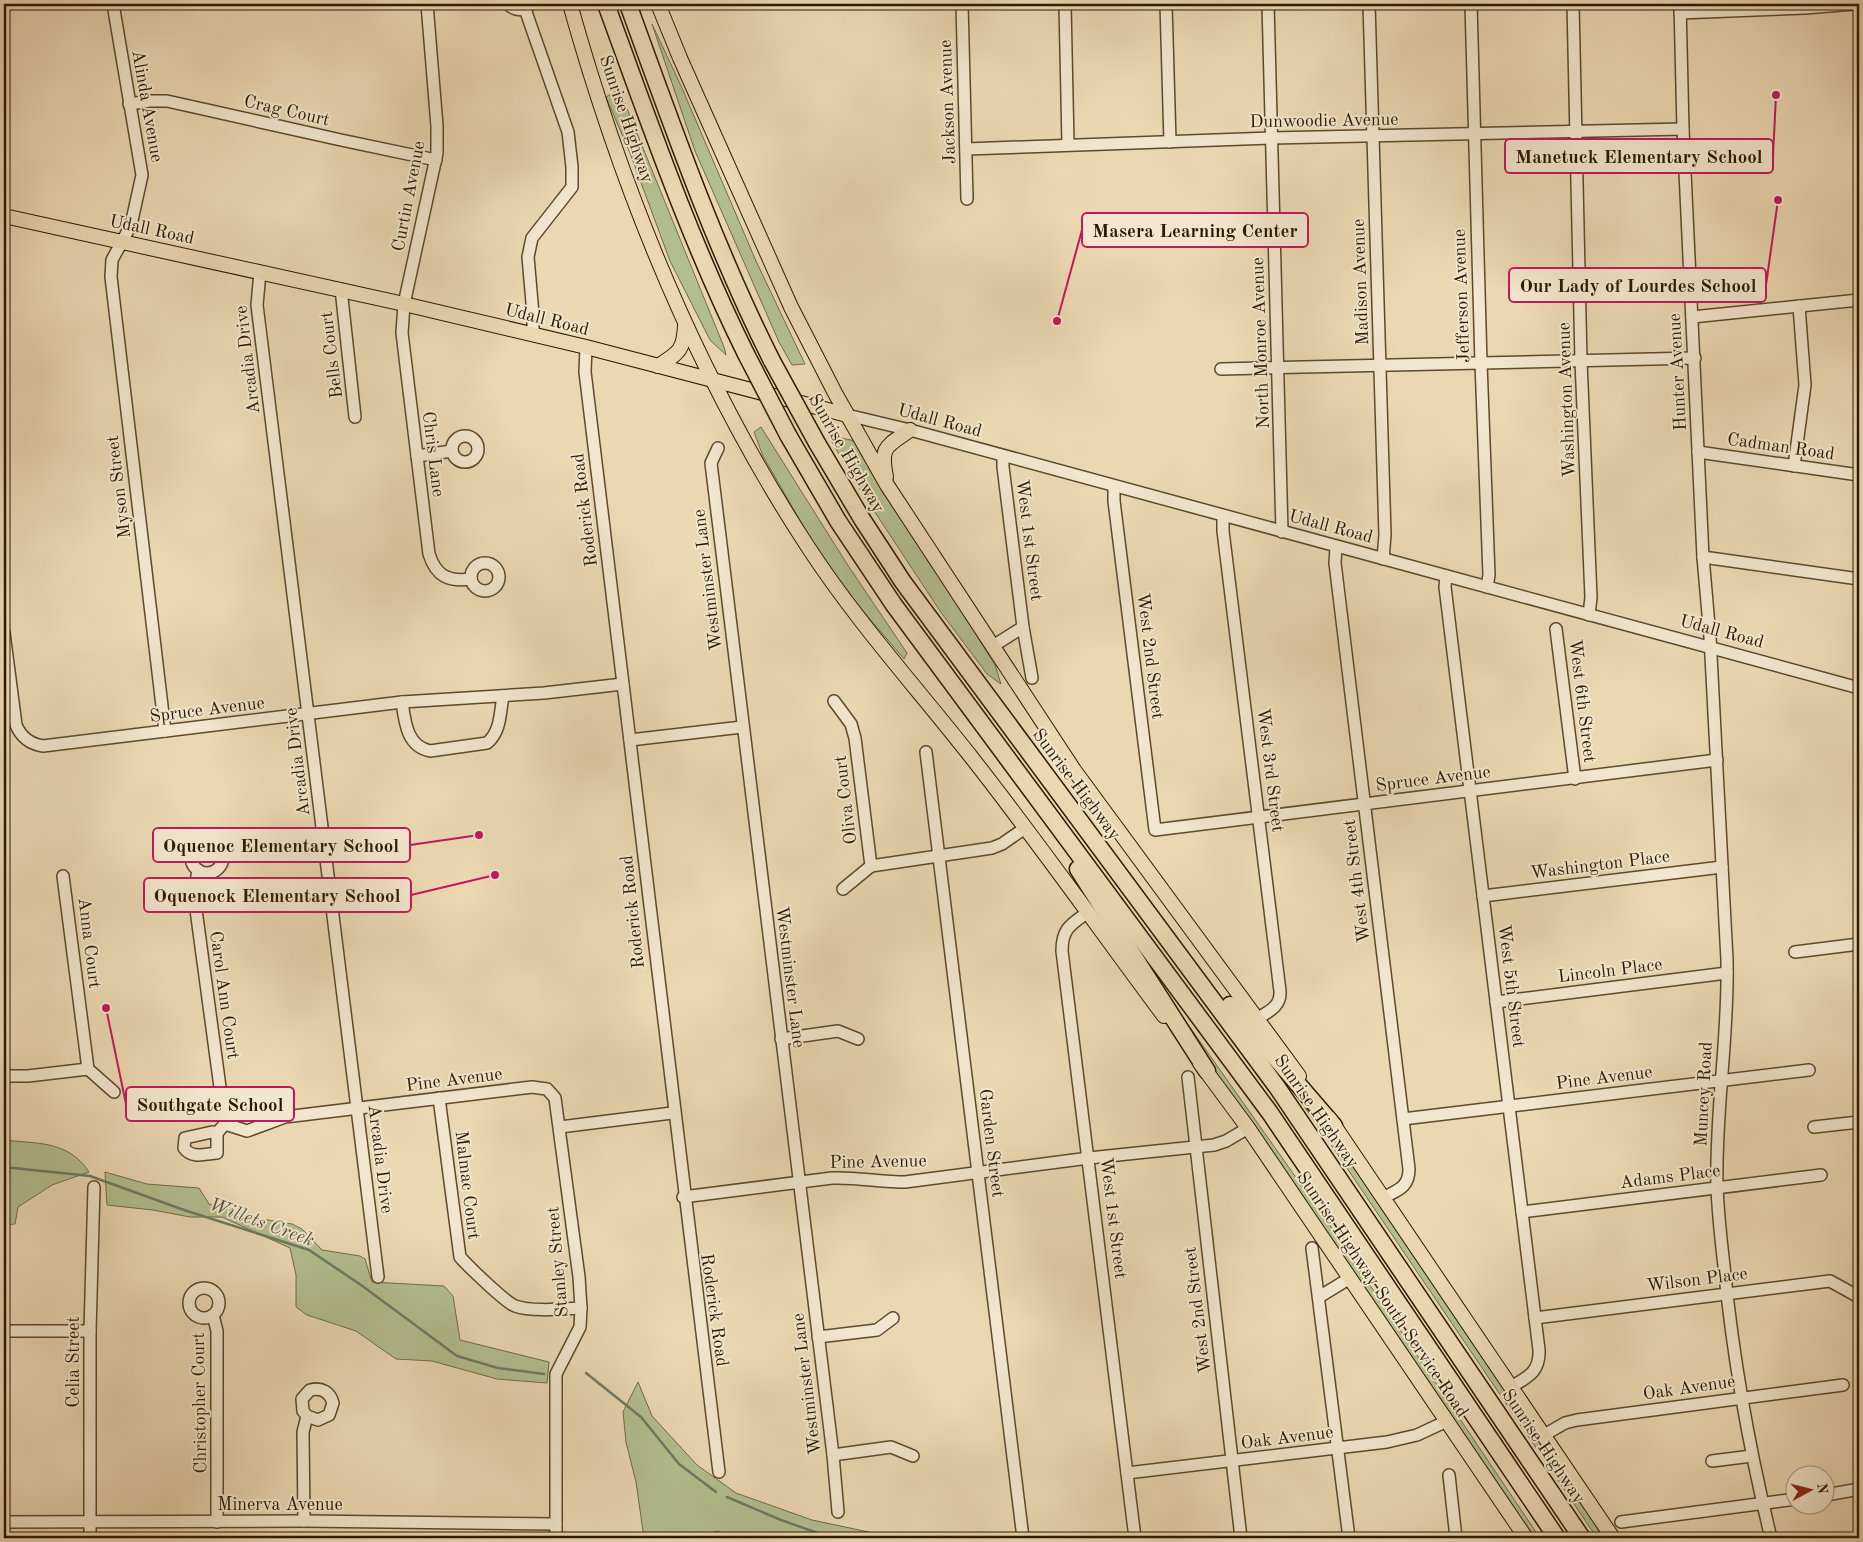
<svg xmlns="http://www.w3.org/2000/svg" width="1863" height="1542" font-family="'Old Standard TT',serif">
<rect width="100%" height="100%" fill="#ebd8b3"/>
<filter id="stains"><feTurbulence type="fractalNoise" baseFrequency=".004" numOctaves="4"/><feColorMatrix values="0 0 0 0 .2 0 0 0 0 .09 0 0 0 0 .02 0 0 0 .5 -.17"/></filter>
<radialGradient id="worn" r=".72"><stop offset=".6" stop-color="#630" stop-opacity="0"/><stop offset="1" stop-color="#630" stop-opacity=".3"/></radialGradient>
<g fill="#b3bf8f" stroke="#706c48">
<path d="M 652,24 L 682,88 L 756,261 L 805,364 L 792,365 L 779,342 L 695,151 Z"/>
<path d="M 619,89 L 724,347 L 726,355 L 710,340 L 670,261 L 630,153 L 606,97 Z"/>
<path d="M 761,427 L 847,564 L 907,653 L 904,659 L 829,571 L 763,456 L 754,432 Z"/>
<path d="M 828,435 L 855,441 L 995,665 L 1001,684 L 987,674 L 940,611 L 857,485 Z"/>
<path d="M 1172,1002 L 1331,1227 L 1540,1538 L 1533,1538 L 1189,1038 Z"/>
<path d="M 1292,1089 L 1335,1140 L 1605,1538 L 1597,1538 L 1332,1146 Z"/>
<path d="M 4,1140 C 37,1144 68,1140 89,1172 L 52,1185 L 18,1207 L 15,1224 L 4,1225 Z"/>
<path d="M 105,1172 L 147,1184 L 199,1188 L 209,1204 L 250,1217 L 292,1224 L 302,1229 L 322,1250 L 360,1256 L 365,1259 L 372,1282 L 444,1286 L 453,1296 L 460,1340 L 549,1362 L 547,1383 L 497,1379 L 432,1361 L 396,1359 L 356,1331 L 307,1315 L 296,1307 L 296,1275 L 290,1248 L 222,1217 L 190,1217 L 153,1210 L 107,1205 Z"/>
<path d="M 638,1382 L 652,1416 L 697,1465 L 736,1493 L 812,1520 L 897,1538 L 771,1538 L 762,1535 L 759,1538 L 730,1538 L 717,1531 L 704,1538 L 644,1538 L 636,1482 L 626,1442 L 623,1412 Z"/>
</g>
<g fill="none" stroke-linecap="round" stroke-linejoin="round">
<g stroke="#6d7a66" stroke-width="2.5">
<path d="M 4,1167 L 90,1176 L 184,1210 L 309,1250 L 361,1285 L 457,1356 L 498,1368 L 544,1374"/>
<path d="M 586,1373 L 641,1417 L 679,1464 L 716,1492"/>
<path d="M 727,1497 L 781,1520 L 832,1538"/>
</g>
<g stroke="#5c492e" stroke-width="14">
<g id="minor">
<path d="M 113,4 L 142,175 L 131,225 L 112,260 L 111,277 L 165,731"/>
<path d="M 427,4 L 437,126 L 437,153 L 404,304 L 402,333 L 429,554 C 436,576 448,582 471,579"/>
<path d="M 508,4 C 515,11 524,12 531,4"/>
<path d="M 962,4 L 967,199"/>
<path d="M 1065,4 L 1068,145"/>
<path d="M 1166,4 L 1170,142"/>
<path d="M 1268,4 L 1282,532"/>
<path d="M 1369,4 L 1385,535 L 1383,559"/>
<path d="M 1471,4 L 1481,363 L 1489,575 L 1487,587"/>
<path d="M 1573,4 L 1581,361 L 1591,597 L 1589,615"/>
<path d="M 1680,4 L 1683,129 L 1703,557 L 1710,637 L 1727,960 C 1729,1035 1715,1111 1717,1187 C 1718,1213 1721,1240 1724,1266 C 1733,1358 1749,1448 1771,1538"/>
<path d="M 525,9 L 568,132 L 572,167 L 572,187 L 532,238 L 528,257 L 533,314 L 533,334"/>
<path d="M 1680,13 L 1805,8 L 1854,4"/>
<path d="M 129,104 L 150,101 L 167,101 L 341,140 L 436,160"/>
<path d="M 966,149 L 1271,138 L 1683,129"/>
<path d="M 260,272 L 257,305 L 378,1277"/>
<path d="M 341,289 L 355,417"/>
<path d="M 1692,317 L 1859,300"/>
<path d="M 586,347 L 585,372 C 629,738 671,1105 719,1472"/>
<path d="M 1221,369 L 1695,358"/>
<path d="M 847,415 L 910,430 L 1859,688"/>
<circle cx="465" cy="449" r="13"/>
<path d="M 718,448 L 711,463 L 833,1455 L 838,1512"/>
<path d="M 1698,452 L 1859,475"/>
<path d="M 417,456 L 452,451"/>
<path d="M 1003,457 L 1003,467 L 1023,627 L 1032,678"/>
<path d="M 1794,466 L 1805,385 L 1799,306"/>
<path d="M 1114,487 L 1114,501 L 1155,830 L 1717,760"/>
<path d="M 1223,516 L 1223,531 L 1280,991 C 1281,1006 1270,1011 1258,1018"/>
<path d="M 1336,547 L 1335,563 L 1409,1169 C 1409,1188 1397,1190 1383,1198"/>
<path d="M 1703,557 L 1859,579"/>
<circle cx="485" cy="577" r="14"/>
<path d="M 1446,576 L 1445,587 L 1539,1350 C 1540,1372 1528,1377 1511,1387"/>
<path d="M 1556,629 L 1575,779"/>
<path d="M 4,633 L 16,725 C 21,737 30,744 43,746 L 402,702 L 544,693 L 623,684"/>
<path d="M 993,646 L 1023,627"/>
<path d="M 834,701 L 851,724 L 855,738 L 871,866"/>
<path d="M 402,702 C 405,723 407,746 430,751 L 487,743 C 501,732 500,712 503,696"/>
<path d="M 630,740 L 742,727"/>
<path d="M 926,752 L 1023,1538"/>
<circle cx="207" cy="857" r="16"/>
<path d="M 871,866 L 992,848 L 1002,844 L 1025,828"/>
<path d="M 198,870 L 194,895 L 225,1124"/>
<path d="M 63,876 L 88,1069 L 114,1092"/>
<path d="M 843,889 L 871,866"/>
<path d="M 1483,896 L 1722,867"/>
<path d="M 1087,913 C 1070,925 1062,929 1062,951 L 1135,1538"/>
<path d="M 1795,952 L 1859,944"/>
<path d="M 1496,1002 L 1727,973"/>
<path d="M 781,1039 L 838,1031 L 858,1039"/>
<path d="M 4,1076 L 28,1076 L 88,1069"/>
<path d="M 1188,1077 L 1241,1538"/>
<path d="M 439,1098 L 460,1257 C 468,1266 505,1302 515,1306 C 532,1312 562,1309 581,1308"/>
<path d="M 1403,1119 L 1809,1070"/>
<path d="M 560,1127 L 672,1113"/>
<path d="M 1814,1127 L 1859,1122"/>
<path d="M 217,1133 L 217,1153 C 205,1154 192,1159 184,1148 L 185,1138 L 212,1132 L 217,1133 L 225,1124 L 247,1131 L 285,1117 L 532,1087 L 547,1089 L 555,1098 L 579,1277 L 581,1308 L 580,1327 L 556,1374 L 556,1538"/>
<path d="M 683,1197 L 832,1178 C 856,1177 881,1182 905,1182 L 1089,1158 L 1214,1145 L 1226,1141 L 1248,1128"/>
<path d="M 1522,1212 L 1821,1175"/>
<path d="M 1312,1248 L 1349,1538"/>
<circle cx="204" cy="1303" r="15"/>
<path d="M 1319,1297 L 1350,1278"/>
<path d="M 213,1315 L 217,1331 L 217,1522"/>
<path d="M 1535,1318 L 1830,1281 L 1859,1297"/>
<path d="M 4,1331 L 90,1331"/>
<path d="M 818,1337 L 877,1330 L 893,1318"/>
<path d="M 1544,1435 L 1565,1423 L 1577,1420 L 1843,1385"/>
<path d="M 833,1455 L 891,1447 L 913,1456"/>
<path d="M 1712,1461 L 1752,1456"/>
<path d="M 1127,1473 L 1387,1442 L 1417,1435 L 1447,1421"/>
<path d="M 1449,1475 L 1456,1538"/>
<path d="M 1826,1495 L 1854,1490 L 1859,1487"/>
<path d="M 304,1521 L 303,1432 L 307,1416 L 303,1411 L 302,1399 L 310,1390 C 322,1387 330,1392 333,1403 L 329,1415 L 318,1420 L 307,1416"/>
<path d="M 4,1522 L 304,1521 L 556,1524"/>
<path d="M 1621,1522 L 1796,1499"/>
<path d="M 90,1538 L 90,1331 L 94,1187"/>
</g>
</g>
<g stroke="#2c1901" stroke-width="16">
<g id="major">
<path d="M 570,4 C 623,194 699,380 808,547 C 857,622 917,688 972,758 C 1038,842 1100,930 1164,1016"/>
<path d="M 658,4 L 680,58 L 791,307 L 835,393 L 887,485 L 1074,770 L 1299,1076"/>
<path d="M 4,216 L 404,304 L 586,347 L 847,415"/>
<path d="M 658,366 C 679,353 684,350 685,325"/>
<path d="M 886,477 C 880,446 886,447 910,430"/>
<path d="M 1200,1063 L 1248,1128 L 1526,1538"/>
<path d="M 1329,1118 L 1613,1538"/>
</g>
</g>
<g stroke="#2c1901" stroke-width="19">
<g id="highway">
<path d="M 606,4 C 649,122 690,241 746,354"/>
<path d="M 628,4 C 672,125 714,246 772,361"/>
<path d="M 788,435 L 838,521 L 894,605 L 1270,1113 L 1557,1538"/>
<path d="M 817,443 L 862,519 L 903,582 L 1277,1087 L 1582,1538"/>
<path d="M 1078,869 L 1207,1071"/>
<path d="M 1230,1005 L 1334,1126"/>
</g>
</g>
<use href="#minor" stroke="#f2e6ce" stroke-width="11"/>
<use href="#major" stroke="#ebd8b3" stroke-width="14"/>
<use href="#highway" stroke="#ebd8b3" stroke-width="16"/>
<g stroke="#2c1901" stroke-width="19" stroke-linecap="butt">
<g id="highway-bridge">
<path d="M 746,354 L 788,435"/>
<path d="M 772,361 L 817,443"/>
</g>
</g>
<use href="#highway-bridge" stroke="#ebd8b3" stroke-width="16"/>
</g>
<g text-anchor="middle" stroke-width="4" stroke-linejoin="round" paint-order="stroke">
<g font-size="18" fill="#2c1901" stroke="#f2e6ce">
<text transform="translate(947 102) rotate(-92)" y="6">Jackson Avenue</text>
<text transform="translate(148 106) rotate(80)" y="6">Alinda Avenue</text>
<text transform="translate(287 110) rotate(13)" y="6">Crag Court</text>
<text transform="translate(627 119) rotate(71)" y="6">Sunrise Highway</text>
<text transform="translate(1324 120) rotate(-1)" y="6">Dunwoodie Avenue</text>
<text transform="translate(408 196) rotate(-79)" y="6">Curtin Avenue</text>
<text transform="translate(152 229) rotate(12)" y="6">Udall Road</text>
<text transform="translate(1360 282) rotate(-92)" y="6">Madison Avenue</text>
<text transform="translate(1461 296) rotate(-92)" y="6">Jefferson Avenue</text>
<text transform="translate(547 319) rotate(14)" y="6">Udall Road</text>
<text transform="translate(1260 343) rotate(-92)" y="6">North Monroe Avenue</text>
<text transform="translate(331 355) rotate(-97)" y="6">Bells Court</text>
<text transform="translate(247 360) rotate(-97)" y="6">Arcadia Drive</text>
<text transform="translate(1677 372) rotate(-93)" y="6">Hunter Avenue</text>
<text transform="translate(1566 400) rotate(-92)" y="6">Washington Avenue</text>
<text transform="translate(940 420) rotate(15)" y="6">Udall Road</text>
<text transform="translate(1781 446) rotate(8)" y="6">Cadman Road</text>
<text transform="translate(847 453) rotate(60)" y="6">Sunrise Highway</text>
<text transform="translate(434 454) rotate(83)" y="6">Chris Lane</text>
<text transform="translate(118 487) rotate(-97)" y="6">Myson Street</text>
<text transform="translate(584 510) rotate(-97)" y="6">Roderick Road</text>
<text transform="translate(1331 526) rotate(15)" y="6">Udall Road</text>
<text transform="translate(1030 540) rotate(83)" y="6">West 1st Street</text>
<text transform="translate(707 580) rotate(-97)" y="6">Westminster Lane</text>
<text transform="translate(1722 631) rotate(15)" y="6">Udall Road</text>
<text transform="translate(1151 656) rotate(83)" y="6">West 2nd Street</text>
<text transform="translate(1583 701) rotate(83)" y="6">West 6th Street</text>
<text transform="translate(207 709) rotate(-7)" y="6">Spruce Avenue</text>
<text transform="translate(297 762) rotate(-97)" y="6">Arcadia Drive</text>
<text transform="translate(1271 770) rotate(83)" y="6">West 3rd Street</text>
<text transform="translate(1433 778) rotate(-7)" y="6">Spruce Avenue</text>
<text transform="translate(1077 784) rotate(53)" y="6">Sunrise Highway</text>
<text transform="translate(845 800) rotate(-97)" y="6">Oliva Court</text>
<text transform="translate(1600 864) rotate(-7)" y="6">Washington Place</text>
<text transform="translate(1356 881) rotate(-97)" y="6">West 4th Street</text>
<text transform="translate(632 912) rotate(-96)" y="6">Roderick Road</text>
<text transform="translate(90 943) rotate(83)" y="6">Anna Court</text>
<text transform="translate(1610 970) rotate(-7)" y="6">Lincoln Place</text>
<text transform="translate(791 977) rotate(83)" y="6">Westminster Lane</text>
<text transform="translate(1512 986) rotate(83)" y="6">West 5th Street</text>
<text transform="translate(225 995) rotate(82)" y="6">Carol Ann Court</text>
<text transform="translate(1604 1077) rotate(-7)" y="6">Pine Avenue</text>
<text transform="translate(454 1079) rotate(-7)" y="6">Pine Avenue</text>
<text transform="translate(1703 1094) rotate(-87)" y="6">Muncey Road</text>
<text transform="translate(1317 1111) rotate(55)" y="6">Sunrise Highway</text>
<text transform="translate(992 1143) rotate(83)" y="6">Garden Street</text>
<text transform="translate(381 1159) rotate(83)" y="6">Arcadia Drive</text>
<text transform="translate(878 1161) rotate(-1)" y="6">Pine Avenue</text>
<text transform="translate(1670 1176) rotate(-7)" y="6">Adams Place</text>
<text transform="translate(468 1185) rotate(83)" y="6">Malmac Court</text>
<text transform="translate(1114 1218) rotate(83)" y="6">West 1st Street</text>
<text transform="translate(557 1262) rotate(-95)" y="6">Stanley Street</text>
<text transform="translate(1697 1279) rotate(-7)" y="6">Wilson Place</text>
<text transform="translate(1383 1294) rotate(56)" y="6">Sunrise Highway South Service Road</text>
<text transform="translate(715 1310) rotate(82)" y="6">Roderick Road</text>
<text transform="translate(1197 1310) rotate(-97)" y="6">West 2nd Street</text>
<text transform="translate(73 1362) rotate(-90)" y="6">Celia Street</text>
<text transform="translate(806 1384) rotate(-97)" y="6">Westminster Lane</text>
<text transform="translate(1689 1387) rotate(-8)" y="6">Oak Avenue</text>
<text transform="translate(199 1403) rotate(-91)" y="6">Christopher Court</text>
<text transform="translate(1287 1437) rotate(-7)" y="6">Oak Avenue</text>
<text transform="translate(1544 1446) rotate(56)" y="6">Sunrise Highway</text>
<text x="280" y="1510">Minerva Avenue</text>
</g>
<g font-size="19" font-style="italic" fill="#52513c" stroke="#f2e6ce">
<text transform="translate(262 1221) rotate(20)" y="7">Willets Creek</text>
</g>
</g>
<path fill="none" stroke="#c2185b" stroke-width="2" d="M1776 95L1773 156M1057 321L1082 230M1778 200L1766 285M479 835L410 845M495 875L411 895M106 1008L126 1104"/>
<g fill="#c2185b" stroke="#f2e6ce" stroke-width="2">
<circle cx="1776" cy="95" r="5"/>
<circle cx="1057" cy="321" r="5"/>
<circle cx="1778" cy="200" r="5"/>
<circle cx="479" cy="835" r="5"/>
<circle cx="495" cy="875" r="5"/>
<circle cx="106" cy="1008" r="5"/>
</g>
<g fill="#f2e6ce" stroke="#c2185b" stroke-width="2">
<rect x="1505" y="139" width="268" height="34" rx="5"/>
<rect x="1082" y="213" width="226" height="34" rx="5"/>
<rect x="1509" y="268" width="257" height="34" rx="5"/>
<rect x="153" y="828" width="257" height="34" rx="5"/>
<rect x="144" y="878" width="267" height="34" rx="5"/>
<rect x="126" y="1087" width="168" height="34" rx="5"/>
</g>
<g font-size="19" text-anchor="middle" font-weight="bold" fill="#2c1901">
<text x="1639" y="163">Manetuck Elementary School</text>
<text x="1195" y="237">Masera Learning Center</text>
<text x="1638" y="292">Our Lady of Lourdes School</text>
<text x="281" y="852">Oquenoc Elementary School</text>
<text x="277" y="902">Oquenock Elementary School</text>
<text x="210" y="1111">Southgate School</text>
</g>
<rect width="1863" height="1542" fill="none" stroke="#ebd8b3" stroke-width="20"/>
<rect x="5" y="5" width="1853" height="1532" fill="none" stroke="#2c1901" stroke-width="2.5"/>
<rect x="10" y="10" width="1843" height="1522" fill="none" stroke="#2c1901"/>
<g transform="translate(1810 1490) rotate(83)"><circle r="24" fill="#f2e6ce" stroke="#a3947c"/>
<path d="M0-4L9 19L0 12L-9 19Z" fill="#8f2418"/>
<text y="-8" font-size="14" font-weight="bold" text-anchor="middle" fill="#2c1901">N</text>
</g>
<rect width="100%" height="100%" filter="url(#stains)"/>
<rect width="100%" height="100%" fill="url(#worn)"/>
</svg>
